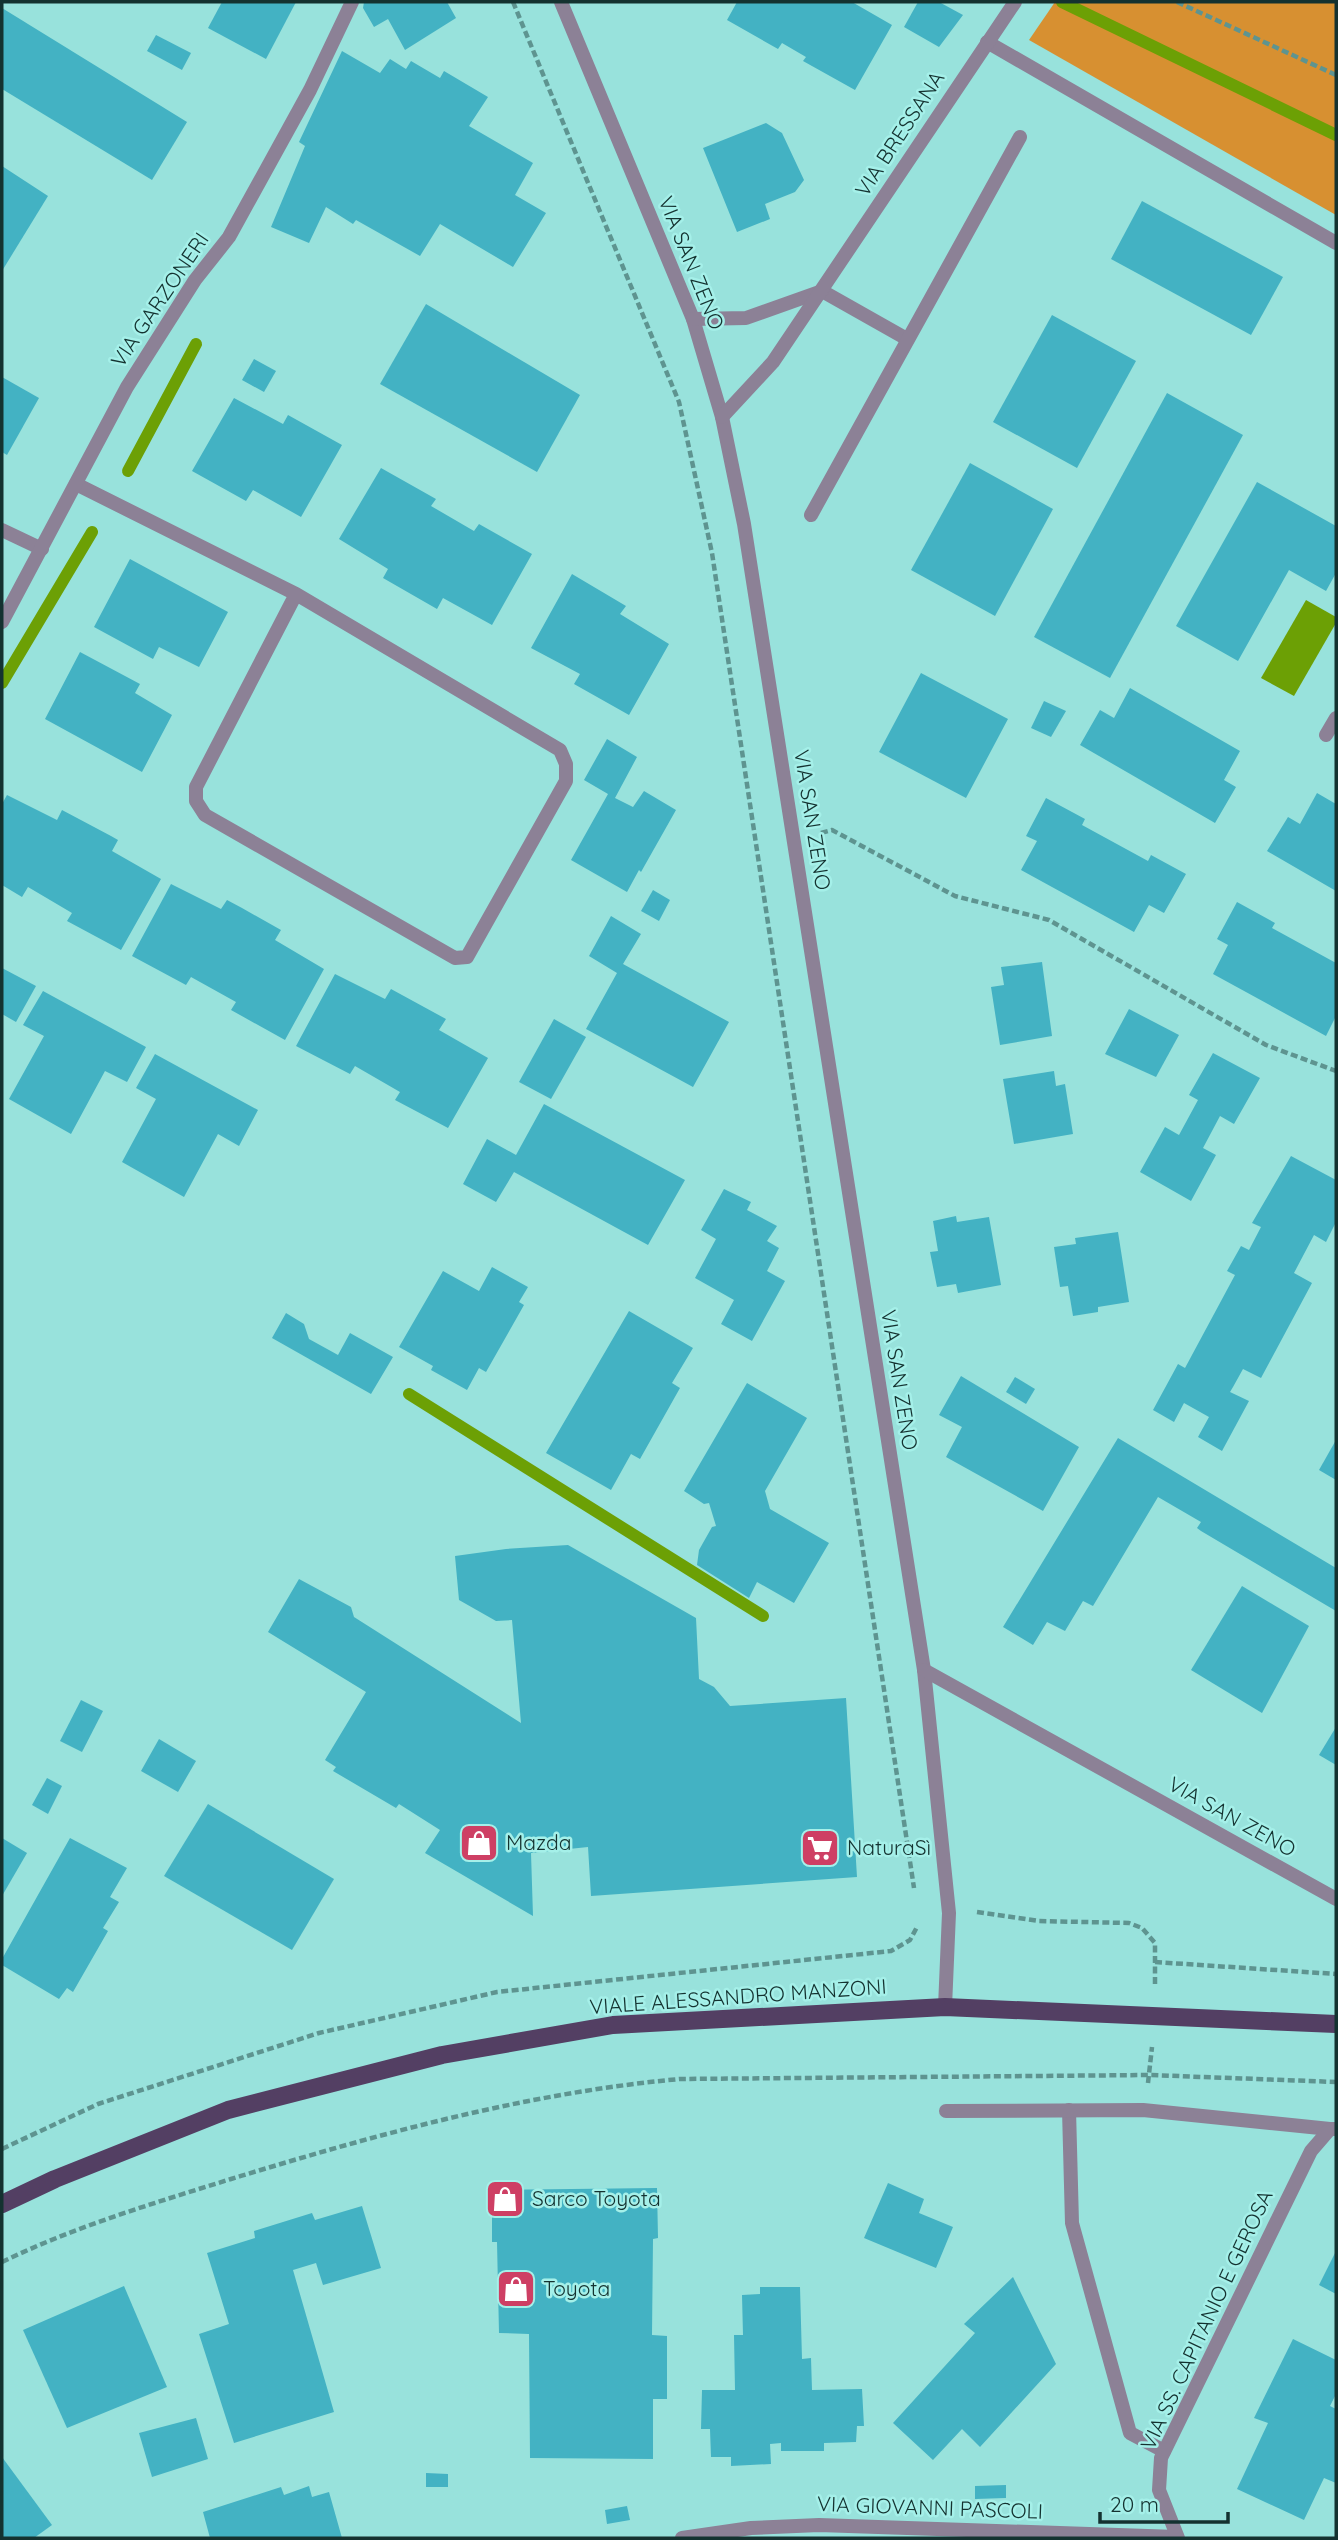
<svg xmlns="http://www.w3.org/2000/svg" width="1338" height="2540" font-family="Quicksand,sans-serif">
<rect width="100%" height="100%" fill="#98e2dc"/>
<path fill="#d79031" d="M 1055,2 L 1336,2 L 1336,215 L 1029,40 Z"/>
<path fill="#6ca005" d="M 1306,600 L 1336,617 L 1336,623 L 1294,696 L 1261,678 Z"/>
<g fill="none" stroke-linecap="round" stroke-linejoin="round">
<g stroke="#6ca005" stroke-width="12">
<path d="M 1062,2 L 1336,135"/>
<path d="M 128,471 L 196,344"/>
<path d="M 2,683 L 92,532"/>
<path d="M 409,1394 L 763,1616"/>
</g>
</g>
<g fill="#43b2c3">
<path d="M 222,2 L 296,2 L 266,59 L 208,28 Z"/>
<path d="M 364,2 L 447,2 L 456,18 L 405,50 L 388,19 L 374,27 L 363,8 Z"/>
<path d="M 737,2 L 852,2 L 892,25 L 855,90 L 803,61 L 806,57 L 782,43 L 778,49 L 727,20 Z"/>
<path d="M 918,2 L 939,2 L 963,15 L 939,47 L 904,27 Z"/>
<path d="M 2,8 L 187,122 L 152,180 L 2,89 Z"/>
<path d="M 156,35 L 191,53 L 182,70 L 147,51 Z"/>
<path d="M 342,51 L 380,73 L 390,59 L 406,69 L 411,61 L 440,78 L 444,71 L 488,97 L 469,126 L 533,163 L 515,195 L 546,213 L 513,267 L 440,224 L 420,256 L 356,220 L 353,224 L 326,207 L 309,243 L 271,227 L 305,146 L 299,142 Z"/>
<path d="M 766,123 L 782,133 L 804,180 L 795,192 L 765,204 L 770,219 L 737,232 L 703,148 Z"/>
<path d="M 2,166 L 48,196 L 2,271 Z"/>
<path d="M 1142,201 L 1283,277 L 1251,335 L 1111,259 Z"/>
<path d="M 426,304 L 580,395 L 537,472 L 380,384 Z"/>
<path d="M 1052,315 L 1136,361 L 1077,468 L 993,422 Z"/>
<path d="M 254,359 L 276,371 L 264,392 L 242,380 Z"/>
<path d="M 2,377 L 39,398 L 7,455 L 2,452 Z"/>
<path d="M 1167,393 L 1243,435 L 1110,678 L 1034,637 Z"/>
<path d="M 234,398 L 283,424 L 288,415 L 342,445 L 301,517 L 253,490 L 246,501 L 192,471 Z"/>
<path d="M 970,463 L 1053,509 L 995,616 L 911,570 Z"/>
<path d="M 381,468 L 436,499 L 431,506 L 474,531 L 479,524 L 532,554 L 492,625 L 443,598 L 437,609 L 383,578 L 388,569 L 339,539 Z"/>
<path d="M 1257,482 L 1336,526 L 1336,573 L 1326,591 L 1289,570 L 1238,661 L 1176,626 Z"/>
<path d="M 130,559 L 228,612 L 199,667 L 159,647 L 153,659 L 94,627 Z"/>
<path d="M 572,574 L 626,606 L 620,614 L 669,644 L 629,715 L 574,684 L 580,674 L 531,648 Z"/>
<path d="M 80,652 L 140,684 L 135,693 L 172,715 L 142,772 L 45,719 Z"/>
<path d="M 921,673 L 1008,719 L 966,798 L 879,752 Z"/>
<path d="M 1130,688 L 1240,751 L 1224,780 L 1236,787 L 1215,823 L 1080,745 L 1100,710 L 1114,718 Z"/>
<path d="M 1044,701 L 1066,711 L 1051,737 L 1031,728 Z"/>
<path d="M 607,739 L 637,757 L 615,798 L 633,807 L 644,791 L 676,810 L 641,872 L 639,870 L 627,892 L 571,860 L 608,794 L 584,780 Z"/>
<path d="M 1317,793 L 1336,804 L 1336,891 L 1267,851 L 1288,817 L 1300,824 Z"/>
<path d="M 7,795 L 57,820 L 62,810 L 111,836 L 118,840 L 112,851 L 161,879 L 121,950 L 67,921 L 72,913 L 28,887 L 22,897 L 2,885 L 2,804 Z"/>
<path d="M 1046,798 L 1085,819 L 1082,825 L 1148,861 L 1151,855 L 1186,874 L 1164,913 L 1149,905 L 1134,932 L 1021,870 L 1037,841 L 1026,836 Z"/>
<path d="M 171,884 L 221,909 L 227,900 L 242,908 L 281,930 L 275,940 L 324,969 L 285,1040 L 231,1010 L 236,1002 L 191,977 L 186,985 L 132,956 Z"/>
<path d="M 653,890 L 670,900 L 659,921 L 641,911 Z"/>
<path d="M 1237,902 L 1275,923 L 1272,928 L 1336,963 L 1336,1016 L 1326,1036 L 1213,974 L 1228,945 L 1217,939 Z"/>
<path d="M 611,916 L 641,934 L 623,964 L 729,1022 L 693,1087 L 586,1029 L 617,973 L 589,956 Z"/>
<path d="M 1042,962 L 1052,1036 L 1000,1045 L 991,987 L 1004,985 L 1001,967 Z"/>
<path d="M 2,968 L 36,986 L 16,1022 L 2,1014 Z"/>
<path d="M 335,974 L 385,999 L 391,989 L 446,1019 L 439,1030 L 488,1058 L 448,1128 L 395,1100 L 400,1092 L 355,1066 L 350,1074 L 296,1046 Z"/>
<path d="M 43,991 L 146,1047 L 127,1082 L 105,1071 L 71,1134 L 9,1099 L 44,1036 L 23,1025 Z"/>
<path d="M 1129,1009 L 1179,1035 L 1156,1077 L 1105,1054 Z"/>
<path d="M 554,1019 L 586,1037 L 551,1099 L 519,1082 Z"/>
<path d="M 1213,1053 L 1260,1078 L 1234,1124 L 1220,1116 L 1203,1148 L 1216,1155 L 1191,1201 L 1140,1172 L 1165,1127 L 1179,1135 L 1198,1100 L 1189,1095 Z"/>
<path d="M 155,1054 L 258,1110 L 239,1146 L 218,1134 L 184,1197 L 122,1162 L 156,1099 L 136,1088 Z"/>
<path d="M 1054,1071 L 1056,1086 L 1065,1084 L 1073,1134 L 1014,1144 L 1003,1079 Z"/>
<path d="M 544,1104 L 685,1180 L 648,1245 L 514,1172 L 496,1202 L 463,1184 L 487,1139 L 516,1155 Z"/>
<path d="M 1291,1156 L 1336,1180 L 1336,1222 L 1326,1242 L 1314,1235 L 1294,1273 L 1312,1283 L 1261,1378 L 1243,1369 L 1233,1387 L 1230,1392 L 1249,1401 L 1222,1451 L 1198,1437 L 1209,1417 L 1184,1403 L 1174,1422 L 1153,1410 L 1178,1364 L 1185,1368 L 1235,1275 L 1227,1271 L 1241,1246 L 1249,1250 L 1261,1227 L 1252,1223 Z"/>
<path d="M 724,1189 L 751,1202 L 747,1210 L 777,1226 L 767,1241 L 779,1248 L 767,1271 L 785,1281 L 752,1341 L 721,1324 L 734,1300 L 695,1278 L 716,1239 L 701,1230 Z"/>
<path d="M 956,1216 L 957,1222 L 989,1217 L 1001,1285 L 958,1293 L 956,1284 L 937,1287 L 930,1252 L 938,1251 L 933,1221 Z"/>
<path d="M 1118,1232 L 1129,1302 L 1098,1307 L 1098,1312 L 1073,1316 L 1068,1286 L 1060,1287 L 1054,1247 L 1076,1244 L 1075,1238 Z"/>
<path d="M 492,1267 L 528,1287 L 519,1302 L 524,1305 L 486,1372 L 479,1368 L 467,1390 L 431,1370 L 433,1366 L 399,1347 L 443,1271 L 479,1291 Z"/>
<path d="M 629,1311 L 693,1348 L 672,1383 L 680,1388 L 640,1459 L 631,1454 L 611,1490 L 546,1453 Z"/>
<path d="M 286,1313 L 304,1324 L 309,1339 L 338,1355 L 350,1333 L 393,1357 L 371,1394 L 272,1338 Z"/>
<path d="M 961,1376 L 1079,1447 L 1043,1511 L 946,1457 L 962,1427 L 939,1415 Z"/>
<path d="M 1015,1377 L 1035,1389 L 1026,1404 L 1006,1392 Z"/>
<path d="M 747,1383 L 807,1418 L 765,1491 L 770,1509 L 829,1543 L 794,1603 L 757,1582 L 749,1598 L 697,1565 L 699,1550 L 712,1527 L 716,1526 L 709,1503 L 704,1504 L 684,1491 Z"/>
<path d="M 1118,1438 L 1336,1568 L 1336,1611 L 1201,1531 L 1197,1528 L 1201,1522 L 1158,1497 L 1093,1606 L 1083,1601 L 1065,1631 L 1047,1622 L 1033,1645 L 1003,1627 Z"/>
<path d="M 1336,1440 L 1336,1480 L 1319,1470 Z"/>
<path d="M 568,1545 L 696,1618 L 699,1679 L 714,1687 L 730,1706 L 846,1698 L 857,1877 L 591,1896 L 588,1847 L 531,1853 L 533,1916 L 425,1853 L 440,1830 L 399,1804 L 396,1808 L 333,1771 L 336,1767 L 325,1760 L 366,1692 L 268,1632 L 299,1579 L 351,1607 L 354,1617 L 521,1723 L 512,1620 L 496,1621 L 459,1600 L 455,1556 L 506,1549 Z"/>
<path d="M 1242,1586 L 1309,1626 L 1262,1713 L 1191,1670 Z"/>
<path d="M 81,1700 L 103,1711 L 82,1752 L 60,1741 Z"/>
<path d="M 1336,1727 L 1336,1765 L 1319,1755 Z"/>
<path d="M 159,1739 L 196,1761 L 178,1792 L 141,1771 Z"/>
<path d="M 47,1778 L 62,1786 L 48,1814 L 32,1805 Z"/>
<path d="M 208,1804 L 334,1879 L 292,1950 L 164,1876 Z"/>
<path d="M 2,1838 L 27,1853 L 2,1896 Z"/>
<path d="M 70,1838 L 127,1868 L 110,1897 L 119,1902 L 103,1928 L 108,1931 L 73,1992 L 67,1988 L 59,1999 L 2,1965 L 2,1959 Z"/>
<path d="M 888,2183 L 924,2199 L 919,2213 L 953,2227 L 936,2268 L 864,2238 Z"/>
<path d="M 657,2188 L 658,2238 L 653,2239 L 652,2335 L 667,2336 L 667,2399 L 653,2399 L 653,2459 L 530,2458 L 529,2334 L 499,2333 L 497,2242 L 492,2242 L 492,2190 Z"/>
<path d="M 362,2206 L 381,2268 L 323,2285 L 316,2263 L 293,2270 L 334,2412 L 234,2443 L 199,2334 L 229,2324 L 207,2253 L 255,2238 L 254,2231 L 312,2213 L 315,2220 Z"/>
<path d="M 1336,2251 L 1336,2294 L 1319,2285 Z"/>
<path d="M 1013,2277 L 1056,2364 L 980,2447 L 962,2429 L 933,2460 L 893,2423 L 975,2333 L 964,2324 Z"/>
<path d="M 124,2286 L 167,2387 L 67,2428 L 23,2330 Z"/>
<path d="M 760,2287 L 800,2287 L 802,2359 L 811,2358 L 812,2390 L 862,2389 L 864,2426 L 857,2426 L 856,2442 L 824,2443 L 824,2451 L 781,2451 L 781,2443 L 770,2444 L 771,2464 L 731,2466 L 731,2457 L 711,2457 L 710,2429 L 701,2429 L 702,2390 L 735,2390 L 734,2335 L 743,2335 L 742,2295 L 760,2294 Z"/>
<path d="M 1293,2339 L 1336,2360 L 1336,2394 L 1330,2406 L 1336,2409 L 1336,2483 L 1324,2478 L 1304,2520 L 1237,2489 L 1268,2423 L 1254,2418 Z"/>
<path d="M 196,2418 L 208,2459 L 152,2477 L 139,2433 Z"/>
<path d="M 2,2457 L 52,2525 L 34,2538 L 2,2538 Z"/>
<path d="M 426,2473 L 448,2474 L 448,2487 L 426,2487 Z"/>
<path d="M 1006,2485 L 1006,2498 L 975,2499 L 975,2486 Z"/>
<path d="M 309,2486 L 312,2497 L 329,2492 L 342,2538 L 210,2538 L 203,2512 L 281,2487 L 284,2495 Z"/>
<path d="M 627,2506 L 630,2520 L 607,2524 L 605,2510 Z"/>
</g>
<g fill="none" stroke-linecap="round" stroke-linejoin="round">
<g stroke="#5e9490" stroke-width="4.5" stroke-dasharray="7 3.5" stroke-linecap="butt">
<path d="M 513,2 L 679,402 L 712,553 L 914,1888"/>
<path d="M 1177,2 L 1336,75"/>
<path d="M 821,833 L 832,830 L 955,896 L 1049,920 L 1266,1045 L 1336,1071"/>
<path d="M 977,1912 L 1039,1921 L 1129,1923 L 1142,1928 L 1155,1943 L 1155,1985"/>
<path d="M 1155,1962 L 1336,1974"/>
<path d="M 1148,2083 L 1152,2047"/>
<path d="M 2,2149 L 98,2104 L 319,2033 L 497,1992 L 891,1951 L 910,1940 L 917,1927"/>
<path d="M 2,2262 C 74,2227 154,2203 231,2179 C 378,2134 526,2093 680,2079 L 1150,2075 L 1336,2082"/>
</g>
<g stroke="#8c8196" stroke-width="14">
<path d="M 822,291 L 907,339"/>
<path d="M 811,515 L 1020,137"/>
<path d="M 1069,2110 L 1072,2223 L 1130,2433 L 1164,2451"/>
<path d="M 946,2111 L 1143,2110 L 1330,2129"/>
</g>
<g stroke="#8c8196" stroke-width="14">
<path d="M 561,2 L 693,319 L 722,417 L 744,524 L 924,1670 L 949,1913 L 945,2007"/>
<path d="M 987,42 L 1336,243"/>
<path d="M 693,319 L 746,318 L 822,291"/>
<path d="M 722,417 L 773,362 L 1015,2"/>
<path d="M 76,484 L 296,594 L 560,750 L 566,764 L 566,781 L 467,957 L 455,958 L 205,815 L 196,801 L 196,787 L 296,594"/>
<path d="M 2,530 L 42,549"/>
<path d="M 2,622 L 127,387 L 195,280 L 229,237 L 310,90 L 352,2"/>
<path d="M 1326,735 L 1336,718"/>
<path d="M 924,1670 L 1336,1899"/>
<path d="M 682,2538 L 751,2528 L 819,2525 L 1177,2537"/>
<path d="M 1178,2538 L 1159,2490 L 1161,2458 L 1311,2151 L 1330,2129 L 1336,2129"/>
</g>
<path stroke="#533f63" stroke-width="18" d="M 2,2204 L 55,2179 L 228,2110 L 442,2055 L 613,2025 L 945,2007 L 1336,2024"/>
</g>
<defs>
<g id="shop-square" transform="scale(2.0125)"><rect x="-9" y="-9" width="18" height="18" rx="4" fill="#ce3f64" stroke="#a5f0e9"/><path d="M-5-2.5h2.3a2.7 3.5 0 0 1 5.4 0H5L5.5 6h-11ZM-1.5-2.5h3a1.5 2.3 0 0 0-3 0Z" fill="#fff"/></g>
<g id="supermarket-square" transform="scale(2.0125)"><rect x="-9" y="-9" width="18" height="18" rx="4" fill="#ce3f64" stroke="#a5f0e9"/><path d="M-6-5.5h2.5l.6 2H6L4.5 2H-2.5L-4.4-4H-6ZM-1.5 3.2a1.3 1.3 0 1 0 .1 0ZM3 3.2a1.3 1.3 0 1 0 .1 0Z" fill="#fff"/></g>
</defs>
<g fill-rule="evenodd">
<use href="#shop-square" x="479" y="1843"/>
<use href="#supermarket-square" x="820" y="1848"/>
<use href="#shop-square" x="505" y="2199"/>
<use href="#shop-square" x="516" y="2289"/>
</g>
<g text-anchor="middle" stroke-width="5" stroke-linejoin="round" paint-order="stroke">
<g font-size="21" fill="#143230" stroke="#a5f0e9">
<text transform="translate(900 134) rotate(-57)" y="7">VIA BRESSANA</text>
<text transform="translate(691 263) rotate(68)" y="7">VIA SAN ZENO</text>
<text transform="translate(160 300) rotate(-56)" y="7">VIA GARZONERI</text>
<text transform="translate(812 820) rotate(81)" y="7">VIA SAN ZENO</text>
<text transform="translate(899 1380) rotate(81)" y="7">VIA SAN ZENO</text>
<text transform="translate(1232 1817) rotate(29)" y="7">VIA SAN ZENO</text>
<text transform="translate(738 1997) rotate(-4)" y="7">VIALE ALESSANDRO MANZONI</text>
<text transform="translate(1207 2320) rotate(-65)" y="7">VIA SS. CAPITANIO E GEROSA</text>
<text transform="translate(930 2508) rotate(2)" y="7">VIA GIOVANNI PASCOLI</text>
</g>
<g font-size="21" fill="#143230" stroke="#a5f0e9" text-anchor="start">
<text x="506" y="1850">Mazda</text>
<text x="847" y="1855">NaturaSì</text>
<text x="532" y="2206">Sarco Toyota</text>
<text x="543" y="2296">Toyota</text>
</g>
</g>
<rect width="1338" height="2540" fill="none" stroke="#143230" stroke-width="7"/>
<path d="M1100 2512v10h128v-10" fill="none" stroke="#143230" stroke-width="3.5"/>
<text x="1110" y="2512" font-size="21" fill="#143230" stroke="#a5f0e9" stroke-width="5" paint-order="stroke">20 m</text>
</svg>
